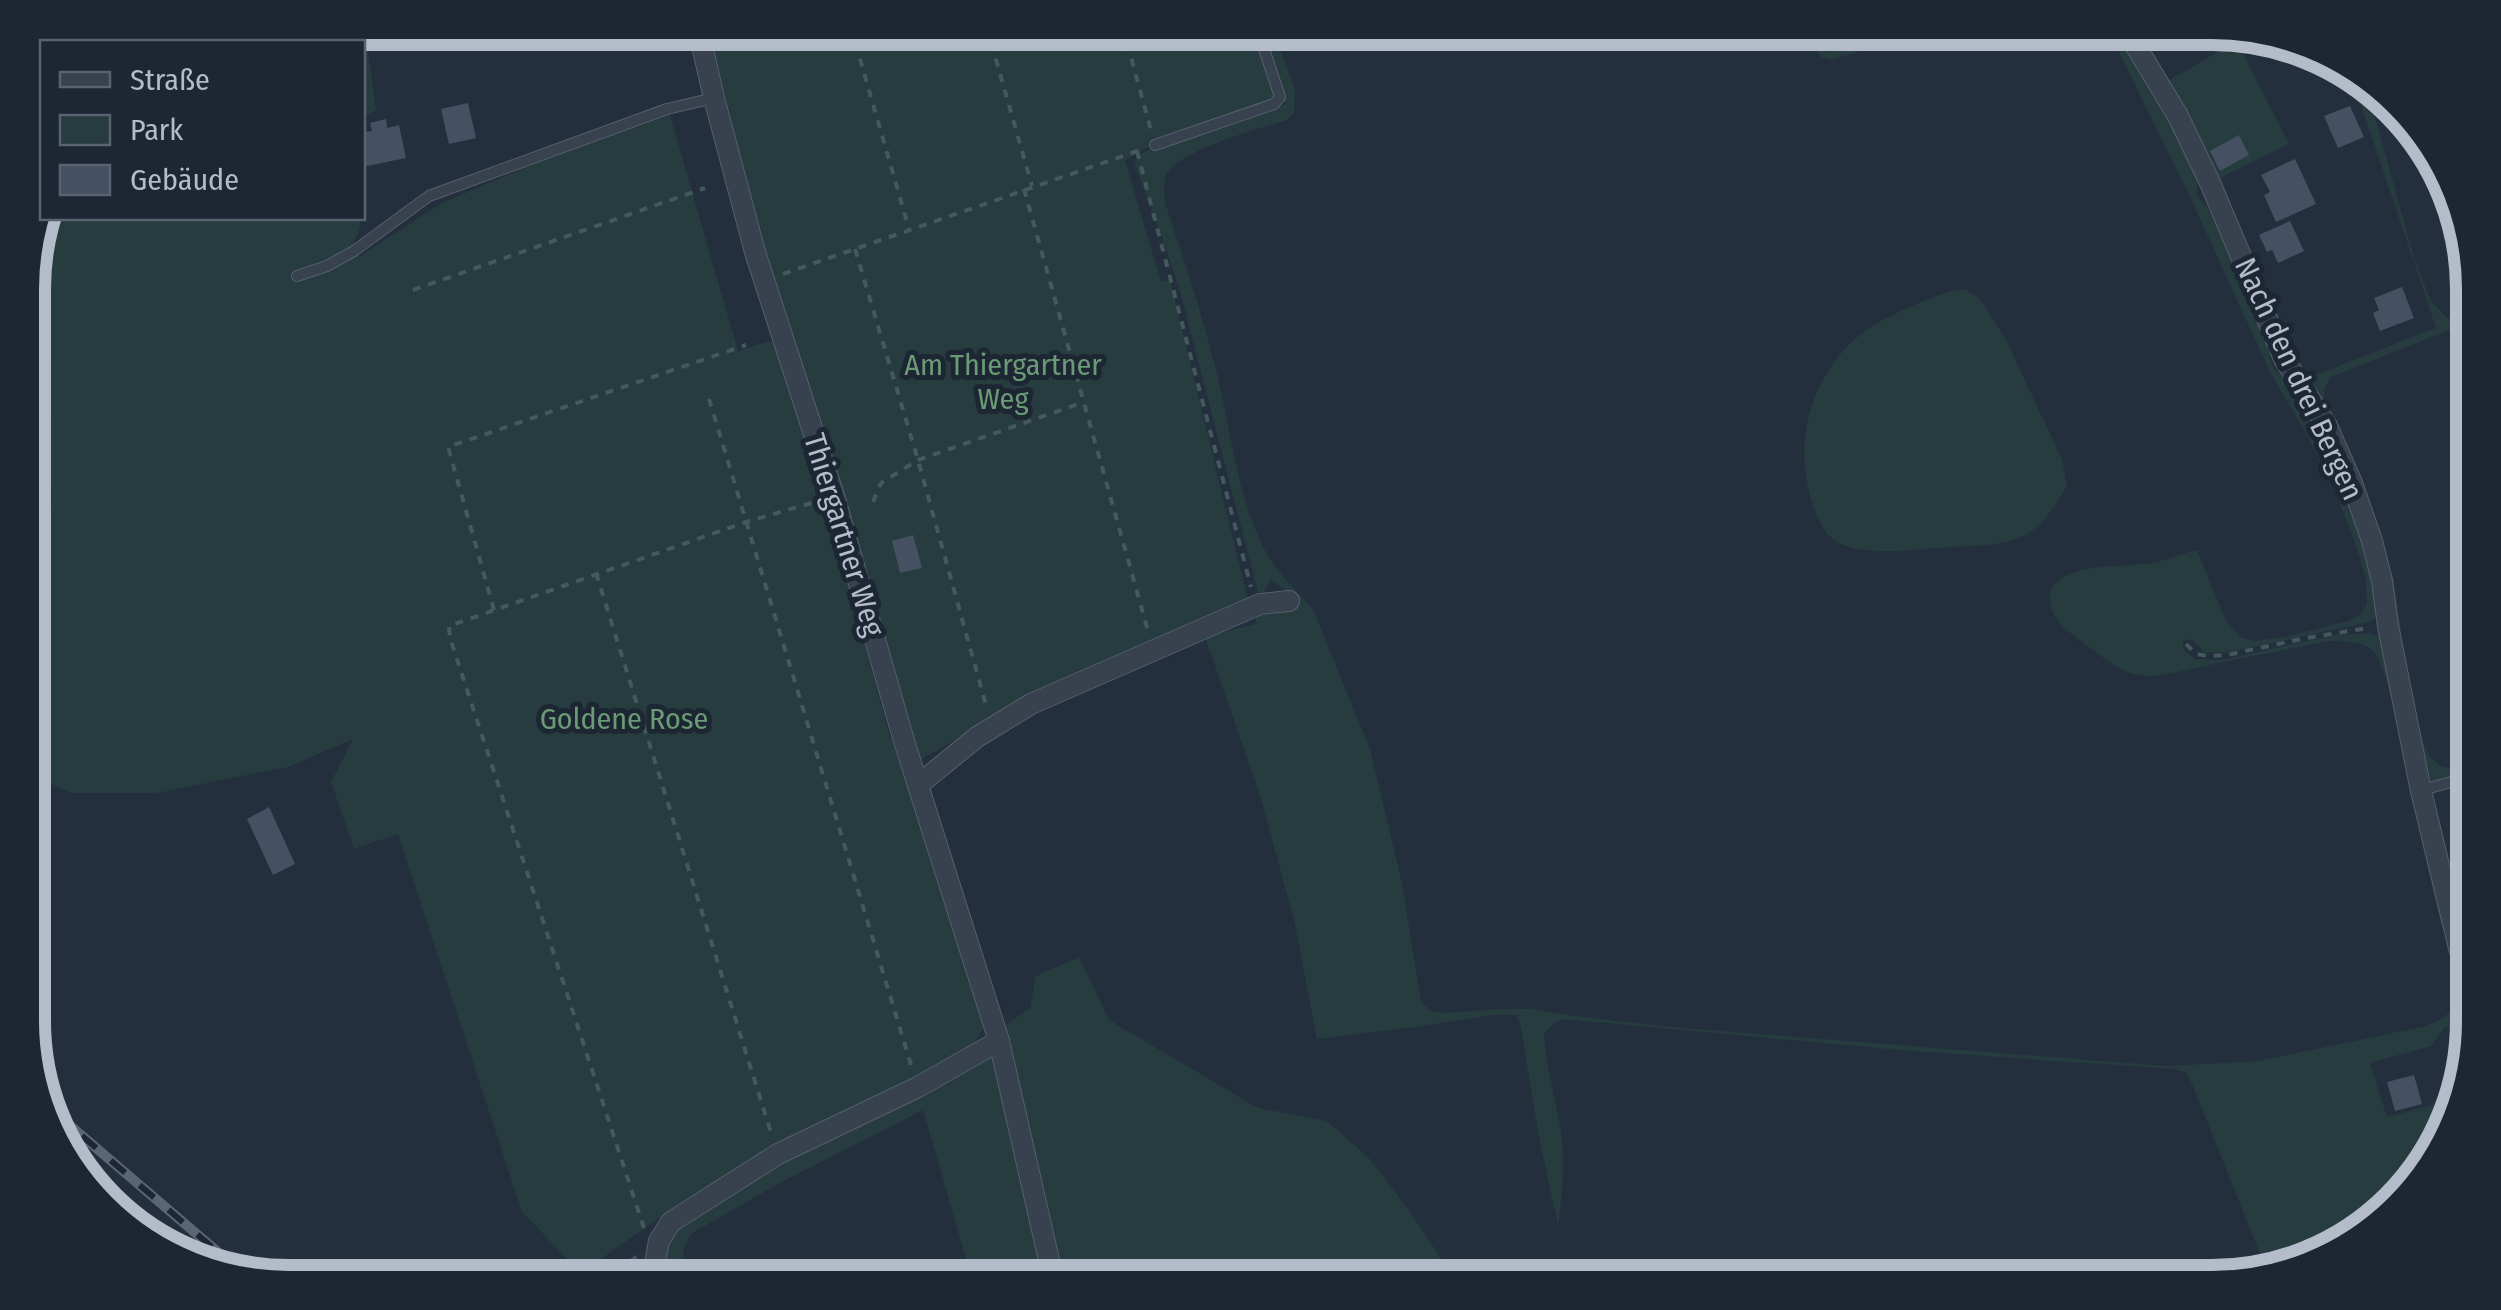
<svg xmlns="http://www.w3.org/2000/svg" width="2501" height="1310" font-family="'Fira Sans Condensed',sans-serif">
<rect width="100%" height="100%" fill="#242f3e"/>
<g fill="#263c3f">
<path d="M 289,28 L 365,28 L 376,110 L 363,117 L 362,42 L 213,42 Z"/>
<path d="M 708,28 L 1250,28 L 1275,99 L 1153,145 L 1125,160 L 1161,282 L 1170,280 L 1249,604 L 990,720 L 920,760 L 839,482 L 762,247 Z"/>
<path d="M 1260,28 L 1272,28 L 1295,90 L 1294,113 L 1287,120 C 1259,129 1174,151 1165,178 C 1163,186 1165,195 1165,203 C 1184,260 1204,319 1218,378 C 1232,436 1238,501 1267,554 C 1280,577 1299,591 1314,612 L 1370,749 L 1402,883 L 1421,1002 L 1431,1011 L 1445,1013 L 1501,1009 L 1532,1009 L 1581,1017 L 1671,1027 L 2165,1066 L 2259,1061 L 2426,1026 C 2441,1020 2455,1013 2458,995 C 2462,971 2446,943 2440,920 C 2421,842 2405,763 2388,684 C 2374,644 2372,642 2328,641 C 2285,650 2242,658 2200,667 C 2181,671 2158,678 2138,675 C 2118,672 2090,647 2073,635 C 2061,626 2049,613 2050,597 C 2053,560 2127,568 2152,563 C 2167,560 2182,553 2197,550 L 2226,621 L 2242,638 L 2255,641 L 2285,637 L 2349,621 L 2361,614 L 2367,604 L 2366,579 L 2356,546 L 2336,493 L 2309,439 L 2269,370 L 2187,190 L 2107,28 L 2122,28 L 2147,76 C 2147,89 2153,97 2163,104 L 2195,163 L 2198,197 L 2218,222 L 2270,346 L 2269,356 L 2274,368 L 2311,409 L 2364,528 L 2379,615 L 2370,622 L 2225,653 L 2204,652 L 2192,639 L 2183,641 L 2183,649 L 2195,659 L 2221,660 L 2334,635 L 2370,633 L 2381,638 L 2451,938 L 2473,1003 L 2473,1020 L 2444,1028 L 2431,1046 L 2370,1063 L 2387,1117 L 2455,1099 L 2446,1137 L 2357,1239 L 2266,1269 L 2193,1086 L 2186,1073 L 2175,1069 L 1899,1050 L 1564,1019 L 1554,1023 L 1544,1034 C 1546,1066 1554,1090 1559,1121 C 1566,1156 1563,1191 1558,1226 L 1538,1132 L 1521,1028 L 1517,1015 L 1493,1015 L 1416,1027 L 1317,1039 L 1295,924 L 1260,795 L 1205,637 L 1255,624 L 1257,613 L 1292,596 L 1271,579 L 1264,592 L 1258,592 L 1180,291 L 1161,234 L 1135,165 L 1136,158 L 1147,150 L 1286,104 Z"/>
<path d="M 1800,28 L 1813,28 L 1829,52 L 1865,28 L 1890,28 L 1867,49 L 1832,60 L 1821,57 Z"/>
<path d="M 2237,41 L 2289,144 L 2218,179 L 2166,82 Z"/>
<path d="M 2351,75 L 2367,88 L 2414,258 L 2431,301 L 2447,318 L 2464,321 L 2472,318 L 2472,321 L 2331,377 L 2324,389 L 2325,406 L 2365,488 L 2383,539 L 2394,582 L 2411,700 L 2420,736 L 2429,756 L 2440,766 L 2454,769 L 2473,766 L 2473,772 L 2439,782 L 2431,780 L 2424,758 L 2389,594 L 2305,379 L 2436,328 Z"/>
<path d="M 670,115 L 738,351 L 773,340 L 827,505 L 890,737 L 937,864 L 984,1027 L 973,1045 L 916,1083 L 782,1140 L 649,1225 L 581,1273 L 522,1212 L 398,834 L 354,849 L 331,782 L 353,739 L 288,767 L 157,793 L 72,793 L 29,774 L 28,271 L 43,218 L 357,218 L 361,226 L 351,249 L 360,256 L 442,203 L 543,160 Z"/>
<path d="M 1965,289 L 1979,298 L 2004,336 L 2062,459 L 2067,486 C 2034,543 2017,544 1955,547 C 1924,548 1859,559 1834,540 C 1819,529 1811,502 1808,486 C 1796,434 1814,375 1855,339 C 1872,324 1894,314 1914,305 C 1932,298 1946,290 1965,289 Z"/>
<path d="M 1079,957 L 1109,1020 L 1258,1108 L 1327,1121 L 1368,1157 L 1410,1212 L 1457,1282 L 1060,1282 L 1003,1027 L 1030,1008 L 1036,976 Z"/>
<path d="M 988,1054 L 996,1057 L 1047,1282 L 973,1282 L 923,1110 L 776,1185 L 694,1232 C 679,1248 683,1262 686,1282 L 665,1282 C 664,1254 662,1243 683,1222 L 795,1153 Z"/>
</g>
<g fill="#455162">
<path d="M 468,103 L 476,138 L 449,144 L 441,109 Z"/>
<path d="M 2350,106 L 2364,137 L 2338,148 L 2324,116 Z"/>
<path d="M 386,119 L 387,128 L 399,125 L 406,158 L 362,167 L 362,132 L 372,131 L 370,123 Z"/>
<path d="M 2239,135 L 2249,155 L 2220,171 L 2210,151 Z"/>
<path d="M 2295,159 L 2316,204 L 2276,222 L 2264,195 L 2270,192 L 2261,175 Z"/>
<path d="M 2290,221 L 2304,251 L 2278,263 L 2272,250 L 2267,252 L 2259,235 Z"/>
<path d="M 2402,287 L 2414,318 L 2380,331 L 2373,313 L 2379,310 L 2374,298 Z"/>
<path d="M 913,535 L 922,568 L 900,573 L 892,541 Z"/>
<path d="M 269,807 L 295,864 L 273,875 L 247,819 Z"/>
<path d="M 2414,1075 L 2422,1104 L 2395,1111 L 2387,1082 Z"/>
<path d="M 635,1255 L 641,1263 L 646,1282 L 604,1282 Z"/>
</g>
<g fill="none" stroke-linecap="round" stroke-linejoin="round">
<g stroke="#565f6c" stroke-width="12">
<g id="lane">
<path d="M 1155,145 L 1274,104 L 1280,97 L 1257,28"/>
<path d="M 297,276 L 327,266 L 354,251 L 429,196 L 667,109 L 714,98"/>
<path d="M 2422,790 L 2473,776"/>
</g>
</g>
<g stroke="#565f6c" stroke-width="22">
<g id="street">
<path d="M 698,28 L 714,98 L 755,252 L 835,499 L 904,741 L 999,1041 L 1054,1282"/>
<path d="M 2125,28 L 2178,116 L 2211,185 L 2284,359 L 2327,426 L 2352,483 L 2372,541 L 2382,581 L 2388,626 L 2421,791 L 2459,948 L 2473,984"/>
<path d="M 918,785 L 977,737 L 1031,704 L 1260,604 L 1289,601"/>
<path d="M 79,1173 L 179,1257"/>
<path d="M 660,1282 L 655,1263 L 659,1241 L 671,1222 L 778,1154 L 918,1087 L 999,1041"/>
</g>
</g>
<g stroke="#44595c" stroke-width="4" stroke-dasharray="8 8" stroke-linecap="butt">
<path d="M 851,28 L 909,229"/>
<path d="M 987,28 L 1032,186"/>
<path d="M 1123,28 L 1152,134"/>
<path d="M 1137,151 L 1251,587"/>
<path d="M 1024,189 L 1148,631"/>
<path d="M 855,249 L 918,460 L 987,709"/>
<path d="M 783,274 L 1143,149"/>
<path d="M 413,290 L 705,188"/>
<path d="M 709,399 L 912,1068"/>
<path d="M 873,502 L 881,483 L 918,460 L 1084,402"/>
<path d="M 596,573 L 772,1136"/>
<path d="M 494,610 L 448,447 L 746,345"/>
<path d="M 2186,644 L 2196,654 L 2208,656 L 2227,655 L 2306,638 L 2368,628"/>
<path d="M 644,1228 L 450,638 L 449,626 L 746,522 L 815,502"/>
</g>
<use href="#lane" stroke="#38414e" stroke-width="10"/>
<use href="#street" stroke="#38414e" stroke-width="20"/>
<g stroke="#5a6575" stroke-width="10">
<path id="rail" d="M 53,1111 L 240,1271"/>
</g>
<use href="#rail" stroke="#1d2633" stroke-width="6" stroke-dasharray="19" stroke-linecap="butt"/>
</g>
<g text-anchor="middle" stroke-width="10" stroke-linejoin="round" paint-order="stroke">
<g font-size="30" fill="#6b9a76" stroke="#1d2633">
<text x="1003" y="375">Am Thiergartner<tspan x="1003" dy="34">Weg</tspan></text>
<text x="624" y="729">Goldene Rose</text>
</g>
<g font-size="30" fill="#b4bcc9" stroke="#1d2633">
<text transform="translate(2299 379) rotate(65)" y="10">Nach den drei Bergen</text>
<text transform="translate(844 535) rotate(73)" y="10">Thiergartner Weg</text>
</g>
</g>
<path d="M0 0H2501V1310H0ZM289 45H2212A244 244 0 0 1 2456 289V1021A244 244 0 0 1 2212 1265H289A244 244 0 0 1 45 1021V289A244 244 0 0 1 289 45Z" fill="#1d2633" fill-rule="evenodd"/>
<path fill="none" stroke="#b4bcc9" stroke-width="12" d="M289 45H2212A244 244 0 0 1 2456 289V1021A244 244 0 0 1 2212 1265H289A244 244 0 0 1 45 1021V289A244 244 0 0 1 289 45Z"/>
<rect x="40" y="40" width="325" height="180" fill="#1d2633" stroke="#59626f" stroke-width="2.5"/>
<rect x="60" y="72" width="50" height="15" fill="#38414e" stroke="#59626f" stroke-width="2.5"/>
<text x="130" y="90" font-size="30" fill="#b4bcc9">Straße</text>
<rect x="60" y="115" width="50" height="30" fill="#263c3f" stroke="#59626f" stroke-width="2.5"/>
<text x="130" y="140" font-size="30" fill="#b4bcc9">Park</text>
<rect x="60" y="165" width="50" height="30" fill="#455162" stroke="#59626f" stroke-width="2.5"/>
<text x="130" y="190" font-size="30" fill="#b4bcc9">Gebäude</text>
</svg>
